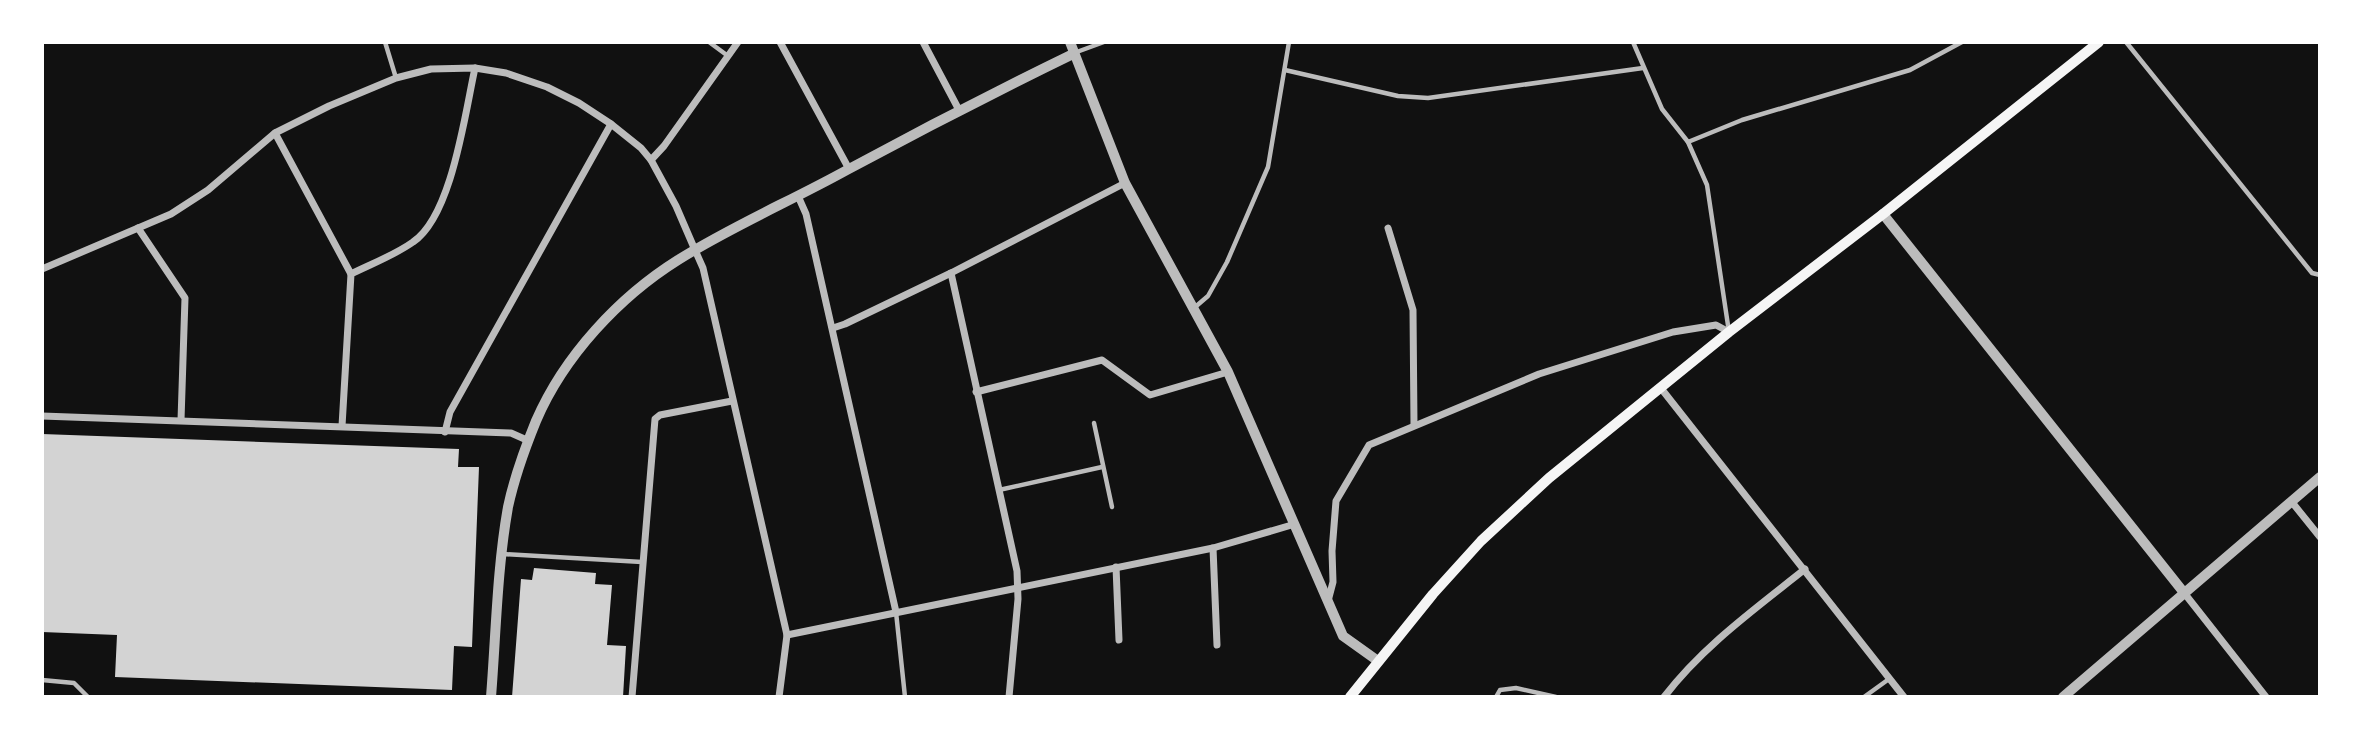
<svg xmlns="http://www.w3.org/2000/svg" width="2362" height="739" font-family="'DejaVu Sans',sans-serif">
<rect width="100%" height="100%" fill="#111"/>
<g fill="#d3d3d3">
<path d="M 42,434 L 459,449 L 458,467 L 479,467 L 472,647 L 454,646 L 452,690 L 115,677 L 117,635 L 42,632 Z"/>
<path d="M 534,568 L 596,573 L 595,584 L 612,585 L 607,645 L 626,646 L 623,697 L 512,697 L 521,579 L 532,580 Z"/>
</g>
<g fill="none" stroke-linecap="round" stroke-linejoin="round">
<g stroke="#bcbcbc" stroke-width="4.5">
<path d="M 385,42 L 396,78"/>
<path d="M 709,42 L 728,56"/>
<path d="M 1633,42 L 1662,109 L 1688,142 L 1707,185 L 1729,332"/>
<path d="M 2126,42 L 2312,273 L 2320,275"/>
<path d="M 1074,53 L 1104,42"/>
<path d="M 1285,70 L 1398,96 L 1428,98 L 1643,68"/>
<path d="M 1688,142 L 1742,120 L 1910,70 L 1962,42"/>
<path d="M 1194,308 L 1208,296 L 1227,262 L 1268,167 L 1289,42"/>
<path d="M 1094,423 L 1112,507"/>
<path d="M 999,490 L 1102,467"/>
<path d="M 503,554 L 642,562"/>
<path d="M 896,612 L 905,697"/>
<path d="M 42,680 L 74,683 L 88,697"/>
<path d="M 1496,697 L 1500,690 L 1516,688 L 1556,697"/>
<path d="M 1864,697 L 1889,679"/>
</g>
<g stroke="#bcbcbc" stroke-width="7">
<path d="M 780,42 L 849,169"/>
<path d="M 923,42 L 959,110"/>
<path d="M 275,133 L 351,274"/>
<path d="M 651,160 L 664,146 L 738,42"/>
<path d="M 798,196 L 806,214 L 896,612"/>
<path d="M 138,228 L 185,298 L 181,420"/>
<path d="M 1388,228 L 1413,310 L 1414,425"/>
<path d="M 42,269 L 171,214 L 208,190 L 275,133 L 329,106 L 396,78 L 431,69 L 475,68 L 506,73 L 547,87 L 579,103 L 611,124 L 641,148 L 651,160 L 676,206 L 695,250 L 703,268 L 787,635 L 779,697"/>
<path d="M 951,273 L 1017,571 L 1018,599 L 1009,697"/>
<path d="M 833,328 L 845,324 L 951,273 L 1125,183"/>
<path d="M 1660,387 L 1904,697"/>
<path d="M 976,392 L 1102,360 L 1150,395 L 1228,372"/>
<path d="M 42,416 L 511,433 L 529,441"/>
<path d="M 342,426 L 351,274 C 371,264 395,255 413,242 C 452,216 465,113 475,68"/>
<path d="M 445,432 L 450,412 L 611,124"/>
<path d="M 2291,501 L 2320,537"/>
<path d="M 1213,548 L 1217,645"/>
<path d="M 1116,567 L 1119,640"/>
<path d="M 2185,594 L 2266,697"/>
<path d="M 1328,601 L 1333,582 L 1332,551 L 1336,501 L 1369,445 L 1539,374 L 1673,332 L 1716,325 L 1729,332"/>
<path d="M 787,635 L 1213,548 L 1295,524"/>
<path d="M 632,697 L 655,419 L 660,415 L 732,401"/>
<path d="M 1664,697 C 1703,646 1755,609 1805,569"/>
</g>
<g stroke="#bcbcbc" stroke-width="10">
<path d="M 1070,42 L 1125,183 L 1228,372 L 1343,636 L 1378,661"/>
<path d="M 1883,214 L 2185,594"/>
<path d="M 491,697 C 496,634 497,569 508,507 C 514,479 525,448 536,421 C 564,356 619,297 678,260 C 732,226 791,201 847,170 C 921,130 997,91 1073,54"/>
<path d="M 2063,697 L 2320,477"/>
</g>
<path stroke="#f5f5f5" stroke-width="10" d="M 1350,697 L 1433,594 L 1481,541 L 1549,478 L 1729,332 L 1883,214 L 2099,42"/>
</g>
<rect width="2362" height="739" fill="none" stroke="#ffffff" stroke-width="88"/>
</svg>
